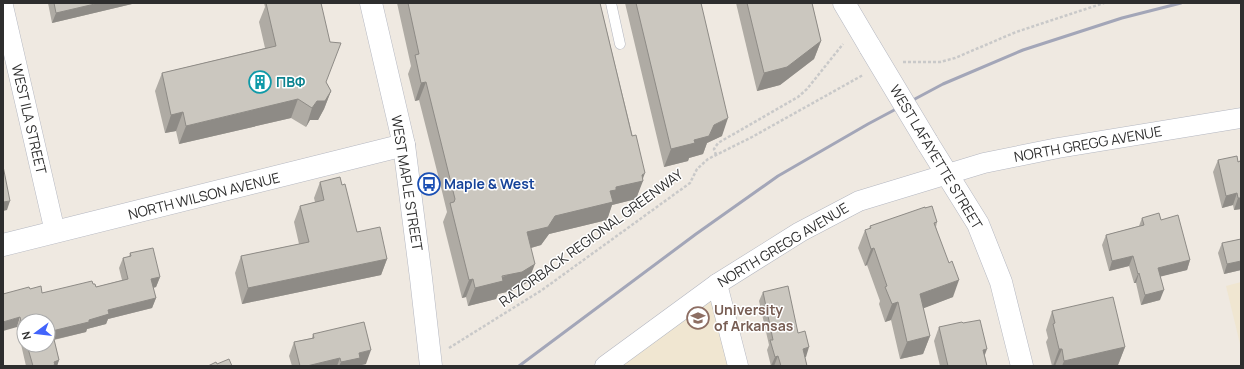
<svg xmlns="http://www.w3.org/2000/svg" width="1244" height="369" font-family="Manrope,sans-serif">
<rect width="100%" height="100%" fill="#efe9e1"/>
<g fill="#f0e6d1">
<path d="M 1241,282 L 1241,348 L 1226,286 Z"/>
<path d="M 717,284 L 738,366 L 605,366 Z"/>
</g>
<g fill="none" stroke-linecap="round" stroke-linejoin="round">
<g stroke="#b4b7c1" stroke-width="11">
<path id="service" d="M 611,3 L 620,44"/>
</g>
<g stroke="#b4b7c1" stroke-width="21">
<g id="minor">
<path d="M 3,6 L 55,232"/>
<path d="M 717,284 L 738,366"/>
<path d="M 605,366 L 717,284 L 800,232 L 859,201 L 984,163 L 1058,148 L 1241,118"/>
</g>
</g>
<g stroke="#b4b7c1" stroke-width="23">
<g id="tertiary">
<path d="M 371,3 L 404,145 L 421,278 L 431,366"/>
<path d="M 844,3 L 870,47"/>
<path d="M 927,142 L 978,224 L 1001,282 L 1022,366"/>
<path d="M 3,245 L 404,145"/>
</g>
</g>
<g stroke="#c9c9c9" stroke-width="2.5" stroke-dasharray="3 2" stroke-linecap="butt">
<path d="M 903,62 L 940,62 L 955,58 L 1016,32 L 1104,3"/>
<path d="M 716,155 L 714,149 L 718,143 L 798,97 L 807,89 L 843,44"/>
<path d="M 449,348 L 542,290 L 690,183 L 697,169 L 708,159 L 752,137 L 863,75"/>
</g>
<use href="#service" stroke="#fff" stroke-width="10"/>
<use href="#minor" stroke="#fff" stroke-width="20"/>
<use href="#tertiary" stroke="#fff" stroke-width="22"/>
<path stroke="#a3a6b8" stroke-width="3" d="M 519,366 L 696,234 L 778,176 L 868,124 L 943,84 L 1023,50 L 1122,18 L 1181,3"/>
<g stroke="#b4b7c1" stroke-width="23" stroke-linecap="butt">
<path id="tertiary-bridge" d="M 870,47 L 927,142"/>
</g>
<use href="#tertiary-bridge" stroke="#fff" stroke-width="22"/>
</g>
<g fill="#afaba4" fill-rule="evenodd">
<path d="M 48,3 L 133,3 L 132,4 L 52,23 Z"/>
<path d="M 264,3 L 321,3 L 326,82 L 331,91 L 324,109 L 318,120 L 310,120 L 306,127 L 291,118 L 179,144 L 176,131 L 165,133 L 155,91 L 162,73 L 265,48 L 259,22 L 265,7 Z"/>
<path d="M 397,3 L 600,3 L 643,178 L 636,199 L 612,205 L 607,220 L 549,234 L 541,245 L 531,248 L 528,282 L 515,290 L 498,294 L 496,299 L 468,306 L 466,297 L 462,298 L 443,222 L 447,212 L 439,179 L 419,100 L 415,101 L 408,74 L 411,66 Z"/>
<path d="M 625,3 L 701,3 L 722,136 L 707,143 L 703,154 L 689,158 L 688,161 L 664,167 Z"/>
<path d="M 736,3 L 812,3 L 821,41 L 814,59 L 780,85 L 757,91 Z"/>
<path d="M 1218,160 L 1238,162 L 1241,209 L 1234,210 L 1233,205 L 1222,208 L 1213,172 Z"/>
<path d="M 320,182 L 342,185 L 357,232 L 387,259 L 381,275 L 242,304 L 235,273 L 241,256 L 299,244 L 294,222 L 300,206 L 315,202 L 314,198 Z"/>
<path d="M 925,208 L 937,222 L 936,227 L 953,297 L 923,308 L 930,336 L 923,354 L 900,359 L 891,320 L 885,322 L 879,304 L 880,301 L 867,265 L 865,266 L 858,248 L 865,230 L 869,229 L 870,226 Z"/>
<path d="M 1142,218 L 1161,220 L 1190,260 L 1187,270 L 1161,276 L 1160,300 L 1141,305 L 1136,283 L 1134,283 L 1129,266 L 1109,271 L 1102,245 L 1106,235 L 1139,226 Z"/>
<path d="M 1241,239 L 1241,270 L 1224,274 L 1218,253 L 1222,243 Z"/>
<path d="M 130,253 L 160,277 L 156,287 L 153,288 L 156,298 L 152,308 L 108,319 L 106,324 L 87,329 L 86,332 L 54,340 L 59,360 L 57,366 L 26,366 L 17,327 L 30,289 L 42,293 L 93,284 L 96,287 L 122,280 L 119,268 L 123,258 L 129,257 ZM 24,321 L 48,345 L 24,345 Z"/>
<path d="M 763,292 L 798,333 L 806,357 L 805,357 L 807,366 L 771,366 L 767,350 L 769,345 L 759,301 Z"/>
<path d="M 1052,311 L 1125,347 L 1118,365 L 1115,366 L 1052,366 L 1046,342 L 1048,338 L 1046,330 Z"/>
<path d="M 963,323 L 985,356 L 987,366 L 940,366 L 934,341 L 939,327 Z"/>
<path d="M 313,334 L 366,364 L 357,366 L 292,366 L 289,356 L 294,342 L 312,338 Z"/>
</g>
<g fill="#8e8b86">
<path d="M 99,3 L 133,3 L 132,4 L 52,23 L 56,13 Z"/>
<path d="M 821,41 L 814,59 L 780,85 L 757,91 L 764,73 Z"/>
<path d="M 426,82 L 419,100 L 415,101 L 421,83 Z"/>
<path d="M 331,91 L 324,109 L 318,120 L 310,120 L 306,127 L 312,108 L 317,101 Z"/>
<path d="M 298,99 L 291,118 L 179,144 L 186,126 Z"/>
<path d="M 183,112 L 176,131 L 165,133 L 171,115 Z"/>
<path d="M 728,118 L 722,136 L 707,143 L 703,154 L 689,158 L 688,161 L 664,167 L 671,149 L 694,140 L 714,125 Z"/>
<path d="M 645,173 L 642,181 L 643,181 L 636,199 L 612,205 L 607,220 L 549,234 L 541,245 L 520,251 L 527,232 L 555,216 L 610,191 L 616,187 L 642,175 Z"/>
<path d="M 1237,193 L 1233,205 L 1222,208 L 1226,196 Z"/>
<path d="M 1238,198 L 1241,198 L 1241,209 L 1234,210 Z"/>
<path d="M 10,201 L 7,210 L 3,211 L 3,202 Z"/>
<path d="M 874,248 L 867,265 L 865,266 L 871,249 Z"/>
<path d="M 1133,256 L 1129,266 L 1109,271 L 1112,261 Z"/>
<path d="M 387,259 L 381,275 L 242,304 L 248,288 Z"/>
<path d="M 1190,260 L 1187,270 L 1155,278 L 1158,268 Z"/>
<path d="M 1241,261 L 1241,270 L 1224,274 L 1227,264 Z"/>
<path d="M 535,264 L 528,282 L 515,290 L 498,294 L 496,299 L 468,306 L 475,288 Z"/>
<path d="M 1139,273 L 1136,283 L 1134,283 L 1138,274 Z"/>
<path d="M 160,277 L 156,287 L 148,289 L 151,279 Z"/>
<path d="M 473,279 L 466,297 L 462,298 L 469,280 Z"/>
<path d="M 959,280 L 953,297 L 914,312 L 920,294 Z"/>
<path d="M 1164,290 L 1160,300 L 1141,305 L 1145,295 Z"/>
<path d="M 156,298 L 152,308 L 108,319 L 106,324 L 87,329 L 86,332 L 48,341 L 52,331 L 89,320 L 108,310 Z"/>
<path d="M 898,302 L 891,320 L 885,322 L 892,304 Z"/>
<path d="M 20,317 L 17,327 L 3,331 L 3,322 Z"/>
<path d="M 930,336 L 923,354 L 900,359 L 907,342 Z"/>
<path d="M 809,347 L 806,357 L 799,359 L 803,349 Z"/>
<path d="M 1125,347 L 1118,365 L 1115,366 L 1062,366 L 1064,361 Z"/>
<path d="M 987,349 L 982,363 L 983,350 Z"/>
<path d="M 1059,349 L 1062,349 L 1055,366 L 1053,366 Z"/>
<path d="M 371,350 L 366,364 L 357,366 L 339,366 L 341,362 L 359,353 Z"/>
<path d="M 778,356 L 774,366 L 771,366 L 775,357 Z"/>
<path d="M 340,358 L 337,366 L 307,366 Z"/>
<path d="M 59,360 L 57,366 L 50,366 L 54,362 Z"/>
</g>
<g fill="#cbc7bf" stroke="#8e8b86">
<path d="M 54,3 L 99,3 L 56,13 Z"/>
<path d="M 266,3 L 321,3 L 330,42 L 341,43 L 326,82 L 331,91 L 325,101 L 317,101 L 312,108 L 298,99 L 186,126 L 183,112 L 171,115 L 162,73 L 276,46 Z"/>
<path d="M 408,3 L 600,3 L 632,136 L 636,135 L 645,173 L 642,175 L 643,181 L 616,187 L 616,190 L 610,191 L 613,202 L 555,216 L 548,227 L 527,232 L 535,264 L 522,272 L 502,276 L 503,281 L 475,288 L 473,279 L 469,280 L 450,203 L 454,202 L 455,199 L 426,82 L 421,83 L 415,55 L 419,54 Z"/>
<path d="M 636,3 L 701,3 L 728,118 L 714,125 L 709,136 L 694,140 L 695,143 L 671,149 Z"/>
<path d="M 747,3 L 812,3 L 821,41 L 787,67 L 764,73 Z"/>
<path d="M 1237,156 L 1238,162 L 1240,161 L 1241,164 L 1241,198 L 1238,198 L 1237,193 L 1226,196 L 1218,160 Z"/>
<path d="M 3,166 L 10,201 L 3,202 Z"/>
<path d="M 340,177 L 342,185 L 345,184 L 357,232 L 380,227 L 387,259 L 248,288 L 241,256 L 309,242 L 300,206 L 324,200 L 320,182 Z"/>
<path d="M 932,206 L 937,222 L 934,223 L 949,263 L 952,261 L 959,280 L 920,294 L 930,336 L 907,342 L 898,302 L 892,304 L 885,287 L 887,286 L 874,248 L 871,249 L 865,230 L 871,228 L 870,226 L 925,207 L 925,208 Z"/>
<path d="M 1159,213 L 1161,220 L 1178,215 L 1190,260 L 1158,268 L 1164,290 L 1145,295 L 1139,273 L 1138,274 L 1133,256 L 1112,261 L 1106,235 L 1144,225 L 1142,218 Z"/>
<path d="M 1241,239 L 1241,261 L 1227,264 L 1222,243 Z"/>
<path d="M 153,248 L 160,277 L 151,279 L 156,298 L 108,310 L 109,314 L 89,320 L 89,322 L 52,331 L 59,360 L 54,362 L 55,365 L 50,366 L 33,366 L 27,345 L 48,345 L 48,321 L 24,321 L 24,333 L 20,317 L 3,322 L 3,294 L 29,287 L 30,289 L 41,286 L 42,293 L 92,281 L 93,284 L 95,284 L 96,287 L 128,279 L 123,258 L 131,256 L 130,253 Z"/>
<path d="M 788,286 L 798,333 L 805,331 L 809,347 L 803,349 L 807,366 L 781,366 L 778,356 L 775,357 L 770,340 L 773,340 L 763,292 Z"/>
<path d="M 1113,297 L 1125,347 L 1064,361 L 1062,349 L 1059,349 L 1053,324 L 1055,323 L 1052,311 Z"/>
<path d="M 980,320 L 987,349 L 983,350 L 987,366 L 948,366 L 939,327 L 962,322 L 963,323 Z"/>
<path d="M 364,322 L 371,350 L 359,353 L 360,358 L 341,362 L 340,358 L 307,366 L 300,366 L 294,342 L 314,338 L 313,334 Z"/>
<path d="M 229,359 L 232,366 L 208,366 L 216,362 L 217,364 Z"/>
</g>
<defs>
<g id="building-ring" transform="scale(1.15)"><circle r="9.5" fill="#fff" stroke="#0f9aa8" stroke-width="1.5"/><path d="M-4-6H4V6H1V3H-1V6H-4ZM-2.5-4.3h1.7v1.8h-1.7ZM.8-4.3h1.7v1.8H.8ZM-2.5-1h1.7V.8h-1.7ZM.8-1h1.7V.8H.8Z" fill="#0f9aa8"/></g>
<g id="bus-ring" transform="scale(1.15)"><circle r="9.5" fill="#fff" stroke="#1a4fb4" stroke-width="1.5"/><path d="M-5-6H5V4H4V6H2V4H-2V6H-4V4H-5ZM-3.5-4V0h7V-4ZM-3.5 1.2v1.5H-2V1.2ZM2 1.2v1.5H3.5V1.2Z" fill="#1a4fb4"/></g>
<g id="university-ring" transform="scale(1.15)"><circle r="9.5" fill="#fff" stroke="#8d6e63" stroke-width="1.5"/><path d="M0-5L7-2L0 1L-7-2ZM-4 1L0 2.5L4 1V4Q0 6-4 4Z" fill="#8d6e63"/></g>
</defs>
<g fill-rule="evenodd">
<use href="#building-ring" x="260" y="82"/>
<use href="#bus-ring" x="429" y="184"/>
<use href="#university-ring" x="698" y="318"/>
</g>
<g text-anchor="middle" stroke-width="3" stroke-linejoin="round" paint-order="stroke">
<g font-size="14" font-weight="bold" fill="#0d838f" stroke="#fff" text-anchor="start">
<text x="276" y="87">ΠΒΦ</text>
</g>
<g font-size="14" fill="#2e2e2e" stroke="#fff">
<text transform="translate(29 119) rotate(77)" y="5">WEST ILA STREET</text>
<text transform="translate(1088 144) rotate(-10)" y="5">NORTH GREGG AVENUE</text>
<text transform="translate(936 157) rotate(59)" y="5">WEST LAFAYETTE STREET</text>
<text transform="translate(407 183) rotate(81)" y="5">WEST MAPLE STREET</text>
<text transform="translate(204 196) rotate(-14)" y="5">NORTH WILSON AVENUE</text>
<text transform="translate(591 238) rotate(-36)" y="5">RAZORBACK REGIONAL GREENWAY</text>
<text transform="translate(783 245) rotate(-31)" y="5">NORTH GREGG AVENUE</text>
</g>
<g font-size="14" font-weight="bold" fill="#164399" stroke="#fff" text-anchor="start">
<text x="444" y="189">Maple &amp; West</text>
</g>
<g font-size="14" font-weight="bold" fill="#785e54" stroke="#fff" text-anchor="start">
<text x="714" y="315">University<tspan x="714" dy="16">of Arkansas</tspan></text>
</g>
</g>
<rect width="1244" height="369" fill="none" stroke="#2e2e2e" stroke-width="8"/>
<g transform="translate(36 333) rotate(255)"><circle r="19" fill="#ffffff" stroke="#ababab"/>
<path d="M0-3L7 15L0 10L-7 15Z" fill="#4264fb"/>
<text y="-6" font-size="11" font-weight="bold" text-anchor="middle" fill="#2e2e2e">N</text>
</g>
</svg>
